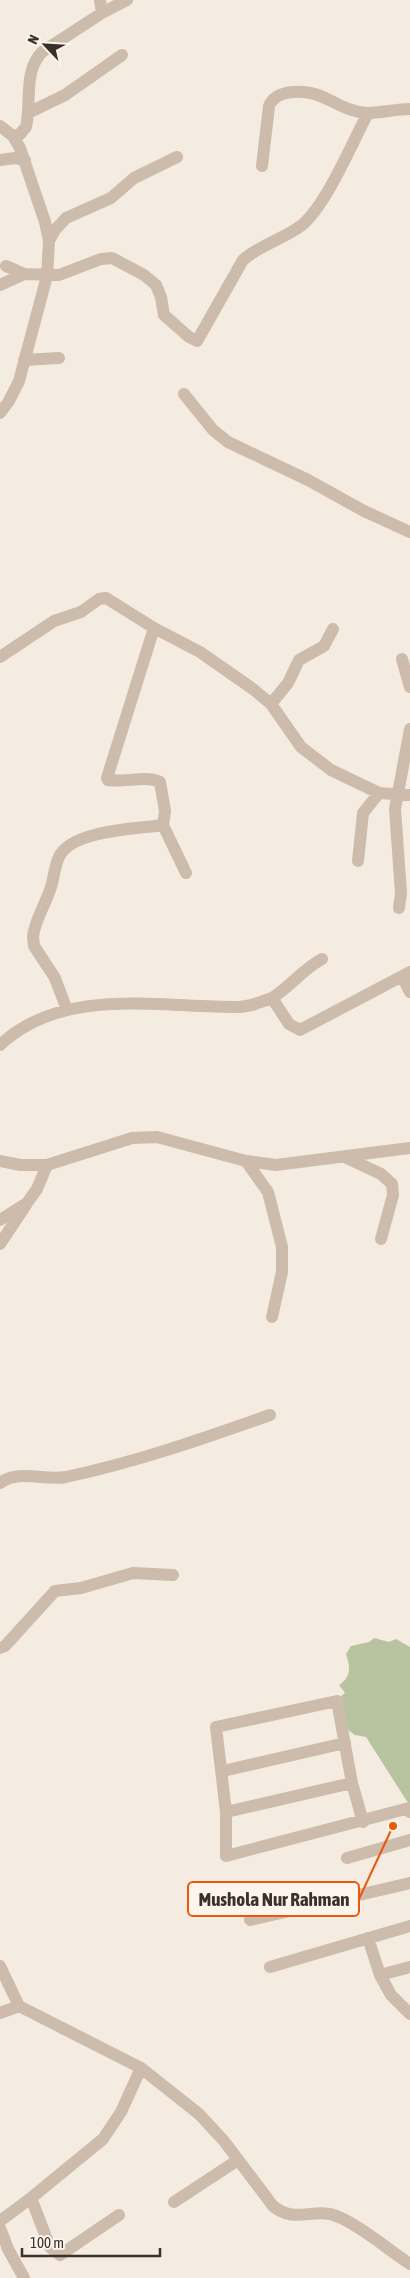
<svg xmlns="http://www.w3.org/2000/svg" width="410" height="2278" font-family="'Asap Condensed',sans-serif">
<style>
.green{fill:#b8c4a0}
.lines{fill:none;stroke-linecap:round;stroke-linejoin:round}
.minor{stroke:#cdbbac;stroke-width:12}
.leader{fill:none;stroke:#e8590c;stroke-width:2}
.callout-dot{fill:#e8590c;stroke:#fbf5ee;stroke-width:2}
.callout{fill:#fbf5ee;stroke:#e8590c;stroke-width:2}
.callout-label{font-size:19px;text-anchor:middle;font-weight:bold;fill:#3b302b}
</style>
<rect width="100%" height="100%" fill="#f4ebe1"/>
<path class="green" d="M374 1638 389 1642 396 1639 410 1647V1806L366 1737 355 1735 348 1730 341 1696 345 1693 339 1685C352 1677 350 1666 346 1654L351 1646 369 1642Z"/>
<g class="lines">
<path class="minor" d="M102 13 127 0
M28 113 65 95 122 55
M0 126 13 136 20 148 45 222 49 241 47 276 19 381 9 401 0 413
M13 136 20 134 26 127C32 101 23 72 42 52L102 13 100 0
M0 160 15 158 25 160
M262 166 269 106C272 98 278 95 286 93 324 86 335 111 367 113 381 113 396 109 410 109
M49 241 55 230 66 218 111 198 134 178 177 157
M6 266 24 274
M0 285 24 274 59 275 101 259 112 258 144 275 156 285 161 297 164 315 189 337 197 341 243 260C261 244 284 239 302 225 327 204 352 143 368 113
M24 360 59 358
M184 394 213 430 228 442 308 480 364 511 410 532
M154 628 107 778 108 780C125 783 145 775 160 782L165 811 163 825
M0 657 54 621 81 612 99 599 106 598 154 628 200 652 253 689 271 704 301 747 331 770 379 793 410 795
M402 659 410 687
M271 704 288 683 299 660 324 646 333 629
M358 861 363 813 379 793
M399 908 401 893 395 809 410 729
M403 978 410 992
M272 998C291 986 303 969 322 959
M67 1010 55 978 34 946 33 937C34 922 45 905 50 890 54 880 54 867 59 857 71 830 137 829 163 825L186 873
M0 1045C64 985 161 1008 240 1007L252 1005 272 998 289 1024 300 1030 410 972
M347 1158 381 1174 392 1184 393 1195 381 1239
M0 1161 20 1165H47L132 1138 157 1137 246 1161 276 1165 410 1148
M246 1161 268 1192 282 1247V1272L272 1317
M0 1220 27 1203 37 1189 47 1165
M0 1244 26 1205
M0 1483C18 1469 45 1481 66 1477 136 1462 203 1439 270 1415
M0 1648 5 1646 55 1591 81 1588 133 1573 173 1575
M223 1771 345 1743
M226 1812 352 1783
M363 1822 352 1783 337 1701 216 1727 226 1812V1856L409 1808 410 1812
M347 1858 410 1840
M250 1920 410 1883
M368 1938 380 1975 410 1967
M0 1966 19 2006 141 2068 199 2114 224 2141 273 2206C296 2225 314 2206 339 2217 364 2228 387 2249 410 2264
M270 1967 410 1926
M380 1975 391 1995 410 2014
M0 2013 19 2006
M31 2198 50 2247 60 2255 119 2215
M174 2202 238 2160
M0 2221 31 2198 103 2139 121 2112 141 2068
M0 2228 8 2249 24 2278"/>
</g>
<path class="leader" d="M393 1826L359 1899"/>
<circle class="callout-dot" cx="393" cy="1826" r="5"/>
<rect class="callout" x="188" y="1882" width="171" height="34" rx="5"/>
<g class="callout-label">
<text x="274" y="1906">Mushola Nur Rahman</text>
</g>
<g transform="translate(45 45) rotate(295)" stroke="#fbf5ee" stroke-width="4" paint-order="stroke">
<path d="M0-4L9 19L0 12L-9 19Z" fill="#3b302b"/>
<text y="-8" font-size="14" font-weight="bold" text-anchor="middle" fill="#3b302b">N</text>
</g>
<path d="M22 2248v8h138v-8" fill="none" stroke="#3b302b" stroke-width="2.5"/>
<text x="30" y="2248" font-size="15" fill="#3b302b" stroke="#fbf5ee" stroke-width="4" paint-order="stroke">100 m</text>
</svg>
